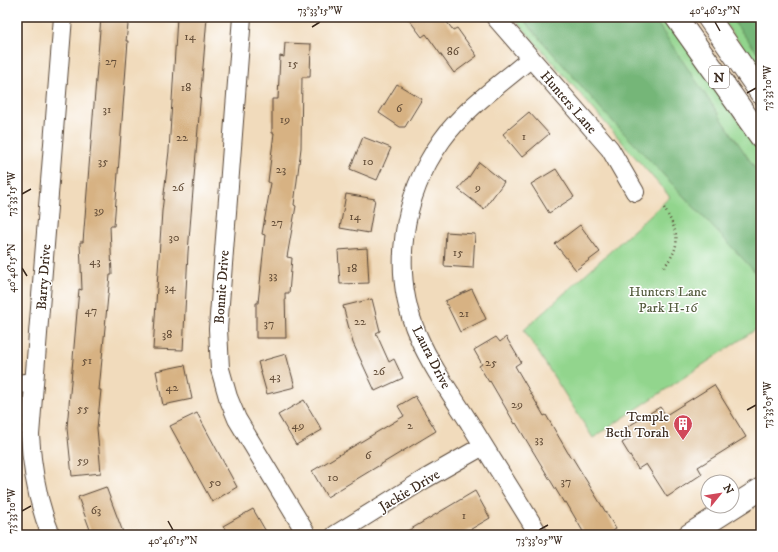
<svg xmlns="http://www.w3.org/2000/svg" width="778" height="552" font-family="'IM FELL DW Pica',serif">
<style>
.green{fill:#92d58d;stroke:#668056}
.forest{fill:#75b678;stroke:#58704b}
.building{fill:#d7b283}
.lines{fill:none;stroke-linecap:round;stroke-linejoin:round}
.street-casing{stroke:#564536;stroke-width:20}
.secondary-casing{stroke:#564536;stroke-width:24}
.highway-casing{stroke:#564536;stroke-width:24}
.path{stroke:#564536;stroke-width:2.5;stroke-dasharray:1 3;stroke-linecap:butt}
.street{stroke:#fff;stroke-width:18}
.secondary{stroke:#fff;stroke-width:22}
.highway{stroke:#fff;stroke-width:22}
.ticks{fill:none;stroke:#3b2a1e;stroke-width:1.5}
.labels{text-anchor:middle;stroke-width:3;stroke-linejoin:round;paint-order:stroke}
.number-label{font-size:12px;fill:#624c37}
.shield{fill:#fff;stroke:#766a62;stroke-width:1}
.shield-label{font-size:13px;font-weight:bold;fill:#3b2a1e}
.street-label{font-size:14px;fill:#3b2a1e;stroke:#fff}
.park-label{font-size:14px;fill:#555d3f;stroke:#fff}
.poi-label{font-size:14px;fill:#3b2a1e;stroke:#fff;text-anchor:end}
.neatline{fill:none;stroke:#3b2a1e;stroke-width:1.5}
.ticks-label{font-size:10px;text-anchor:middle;fill:#3b2a1e}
</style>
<rect width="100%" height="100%" fill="#fff"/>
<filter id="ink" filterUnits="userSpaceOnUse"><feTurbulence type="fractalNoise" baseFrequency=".025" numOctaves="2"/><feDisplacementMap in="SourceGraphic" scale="8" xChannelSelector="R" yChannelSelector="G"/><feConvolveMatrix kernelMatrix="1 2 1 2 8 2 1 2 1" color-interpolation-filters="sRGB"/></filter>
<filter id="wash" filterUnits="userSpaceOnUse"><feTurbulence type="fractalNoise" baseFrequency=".012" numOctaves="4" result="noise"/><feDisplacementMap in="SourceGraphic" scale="16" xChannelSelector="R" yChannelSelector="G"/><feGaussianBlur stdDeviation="0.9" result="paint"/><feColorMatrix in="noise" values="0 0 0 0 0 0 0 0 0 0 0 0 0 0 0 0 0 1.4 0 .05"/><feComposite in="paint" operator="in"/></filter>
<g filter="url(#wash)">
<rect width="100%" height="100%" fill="#f1dbbc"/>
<path class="green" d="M513 17H664L702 66 761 155V326L593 438 524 330 670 197Z
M720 17H761V71Z"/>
<path class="forest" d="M521 17H653L761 177V278L604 112Z
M730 17H761V57Z"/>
<g id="blocks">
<path class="building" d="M101 17H129L126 41H128L114 226H110L112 275H110L99 390H101L97 428 101 473 72 476 67 428 79 289 82 290 80 242H83Z
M177 17H207L188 252 183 350 153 349 162 211 169 151Z
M407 17H443L453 30 457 28 477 56 454 73 426 34 422 37Z
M285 43 311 44 310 77H302L301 148 294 205 296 206 287 257 292 258 289 293H285L286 338H256V303H258L265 235 262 234 271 183 268 182 274 133H272V99H278L280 56 284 57Z
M397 84 422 99 405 127H400L379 113Z
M529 112 549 134 522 157 503 134Z
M363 137 391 148 377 180 350 169Z
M479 162 504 182 484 209 458 189 466 180H467Z
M556 169 574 197 549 213 531 184Z
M346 194 375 199 369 233 340 228Z
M580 225 600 252 576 270 555 244Z
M446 232 475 234 473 268 444 266Z
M367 248 369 283 340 284 338 250Z
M472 289 486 319 460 332 445 301Z
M372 299 380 331 376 333 389 362 394 359 403 378 375 391 353 343 343 306Z
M496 337 500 342 506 337 521 362 515 366 544 416 546 415 571 458 572 457 616 529 606 535H585L566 502 564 503 516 423 515 424 490 381 489 382 479 366 482 364 474 350Z
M286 354 295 387 267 394 258 362Z
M185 365 192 399 163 405 156 371Z
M714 385 746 437 698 467 702 474 667 497 646 464 638 469 622 443 630 438 624 429 660 407 666 415Z
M415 396 436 431 327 497 312 471 404 416 398 406Z
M304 400 322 430 296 445 278 415Z
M197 413 237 487 212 502 170 426Z
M106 487 124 535H92L78 497Z
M475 491 490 518 461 535H401Z
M253 509 268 535H229L223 526Z"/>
</g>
</g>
<g filter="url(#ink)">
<use href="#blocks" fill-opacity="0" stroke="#564536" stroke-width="1"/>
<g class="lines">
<defs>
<path id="street" d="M242 17 218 329 220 369 228 397 237 419 307 535
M495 17 610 149 635 192
M531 58C501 84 465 108 442 140 402 196 390 272 418 336 431 366 451 394 469 422 492 460 516 497 539 535
M17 384 34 382
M51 535C37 502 32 470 30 435L63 17
M335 535 425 479 483 446"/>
<path id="secondary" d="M689 535 761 489"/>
<path id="highway" d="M676 17 761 137
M708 17 761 93"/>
</defs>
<use href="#street" class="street-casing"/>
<use href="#secondary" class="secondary-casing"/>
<use href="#highway" class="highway-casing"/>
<path class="path" d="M664 208C678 232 683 244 664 267"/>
<use href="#street" class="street"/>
<use href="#secondary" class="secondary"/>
<use href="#highway" class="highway"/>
</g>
</g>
<path class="ticks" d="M715 22 720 31M312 27 320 22M747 93 756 88M22 194 31 189M22 268 27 276M747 410 756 405M22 511 31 506M168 521 173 530M539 530 548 525"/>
<defs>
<symbol id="building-pin" viewBox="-11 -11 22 30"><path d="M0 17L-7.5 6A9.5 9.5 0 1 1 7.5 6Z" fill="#d1495b" stroke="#fff"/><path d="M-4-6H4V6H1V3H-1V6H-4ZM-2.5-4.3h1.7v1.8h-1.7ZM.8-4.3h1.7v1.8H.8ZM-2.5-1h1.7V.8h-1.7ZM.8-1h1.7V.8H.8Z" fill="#fff"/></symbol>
</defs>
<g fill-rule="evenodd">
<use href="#building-pin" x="672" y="413" width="22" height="30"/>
</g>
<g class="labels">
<g class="number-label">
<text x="190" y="40">14</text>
<text x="453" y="55">86</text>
<text x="111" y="65">27</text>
<text x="293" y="67">15</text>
<text x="186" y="91">18</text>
<text x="399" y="112">6</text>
<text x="107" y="113">31</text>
<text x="285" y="123">19</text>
<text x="524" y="140">1</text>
<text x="182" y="141">22</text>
<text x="103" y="165">35</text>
<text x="368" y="165">10</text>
<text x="281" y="173">23</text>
<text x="178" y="191">26</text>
<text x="478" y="191">9</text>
<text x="99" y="214">39</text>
<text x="355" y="220">14</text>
<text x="277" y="226">27</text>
<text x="174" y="241">30</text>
<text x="458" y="256">15</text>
<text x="95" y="265">43</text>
<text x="352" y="272">18</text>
<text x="273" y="279">33</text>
<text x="170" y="291">34</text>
<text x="91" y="314">47</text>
<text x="464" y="317">21</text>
<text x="360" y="325">22</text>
<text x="269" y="327">37</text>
<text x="167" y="338">38</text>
<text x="87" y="364">51</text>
<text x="491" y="366">25</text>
<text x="379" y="375">26</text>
<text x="275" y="380">43</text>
<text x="172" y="391">42</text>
<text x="517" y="408">29</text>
<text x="83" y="412">55</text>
<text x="298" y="429">49</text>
<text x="410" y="429">2</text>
<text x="539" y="443">33</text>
<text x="368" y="459">6</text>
<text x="83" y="464">59</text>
<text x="333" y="481">10</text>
<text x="566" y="485">37</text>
<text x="215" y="486">50</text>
<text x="96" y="514">63</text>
<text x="464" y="519">1</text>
</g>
<rect class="shield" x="709" y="66" width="20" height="22" rx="3"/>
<g class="shield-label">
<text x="719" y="82">N</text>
</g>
<g class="street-label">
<text transform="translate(569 102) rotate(49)" y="5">Hunters Lane</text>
<text transform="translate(43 277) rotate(-86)" y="5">Barry Drive</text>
<text transform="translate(221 287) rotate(-86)" y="5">Bonnie Drive</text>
<text transform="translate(432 357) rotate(63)" y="5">Laura Drive</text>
<text transform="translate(409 490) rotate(-31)" y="5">Jackie Drive</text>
</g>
<g class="park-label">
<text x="668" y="296">Hunters Lane<tspan x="668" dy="16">Park H-16</tspan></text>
</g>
<g class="poi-label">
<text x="669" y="421">Temple<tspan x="669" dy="16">Beth Torah</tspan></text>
</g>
</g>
<rect width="778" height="552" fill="none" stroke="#fff" stroke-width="44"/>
<g transform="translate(720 494) rotate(60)"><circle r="19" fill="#ffffff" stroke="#b1aaa5"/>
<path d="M0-3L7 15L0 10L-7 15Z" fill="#d1495b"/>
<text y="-6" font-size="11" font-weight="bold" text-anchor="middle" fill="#3b2a1e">N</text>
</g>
<rect x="22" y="22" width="734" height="508" class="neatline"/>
<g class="ticks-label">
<text x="320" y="14">73°33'15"W</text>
<text x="715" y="14">40°46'25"N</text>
<text transform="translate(767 88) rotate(-90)" y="4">73°33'10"W</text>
<text transform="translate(11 194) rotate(-90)" y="4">73°33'15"W</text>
<text transform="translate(11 268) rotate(-90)" y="4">40°46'15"N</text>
<text transform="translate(767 405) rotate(-90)" y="4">73°33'05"W</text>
<text transform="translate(11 511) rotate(-90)" y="4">73°33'10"W</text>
<text x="173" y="544">40°46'15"N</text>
<text x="539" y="544">73°33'05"W</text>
</g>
</svg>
